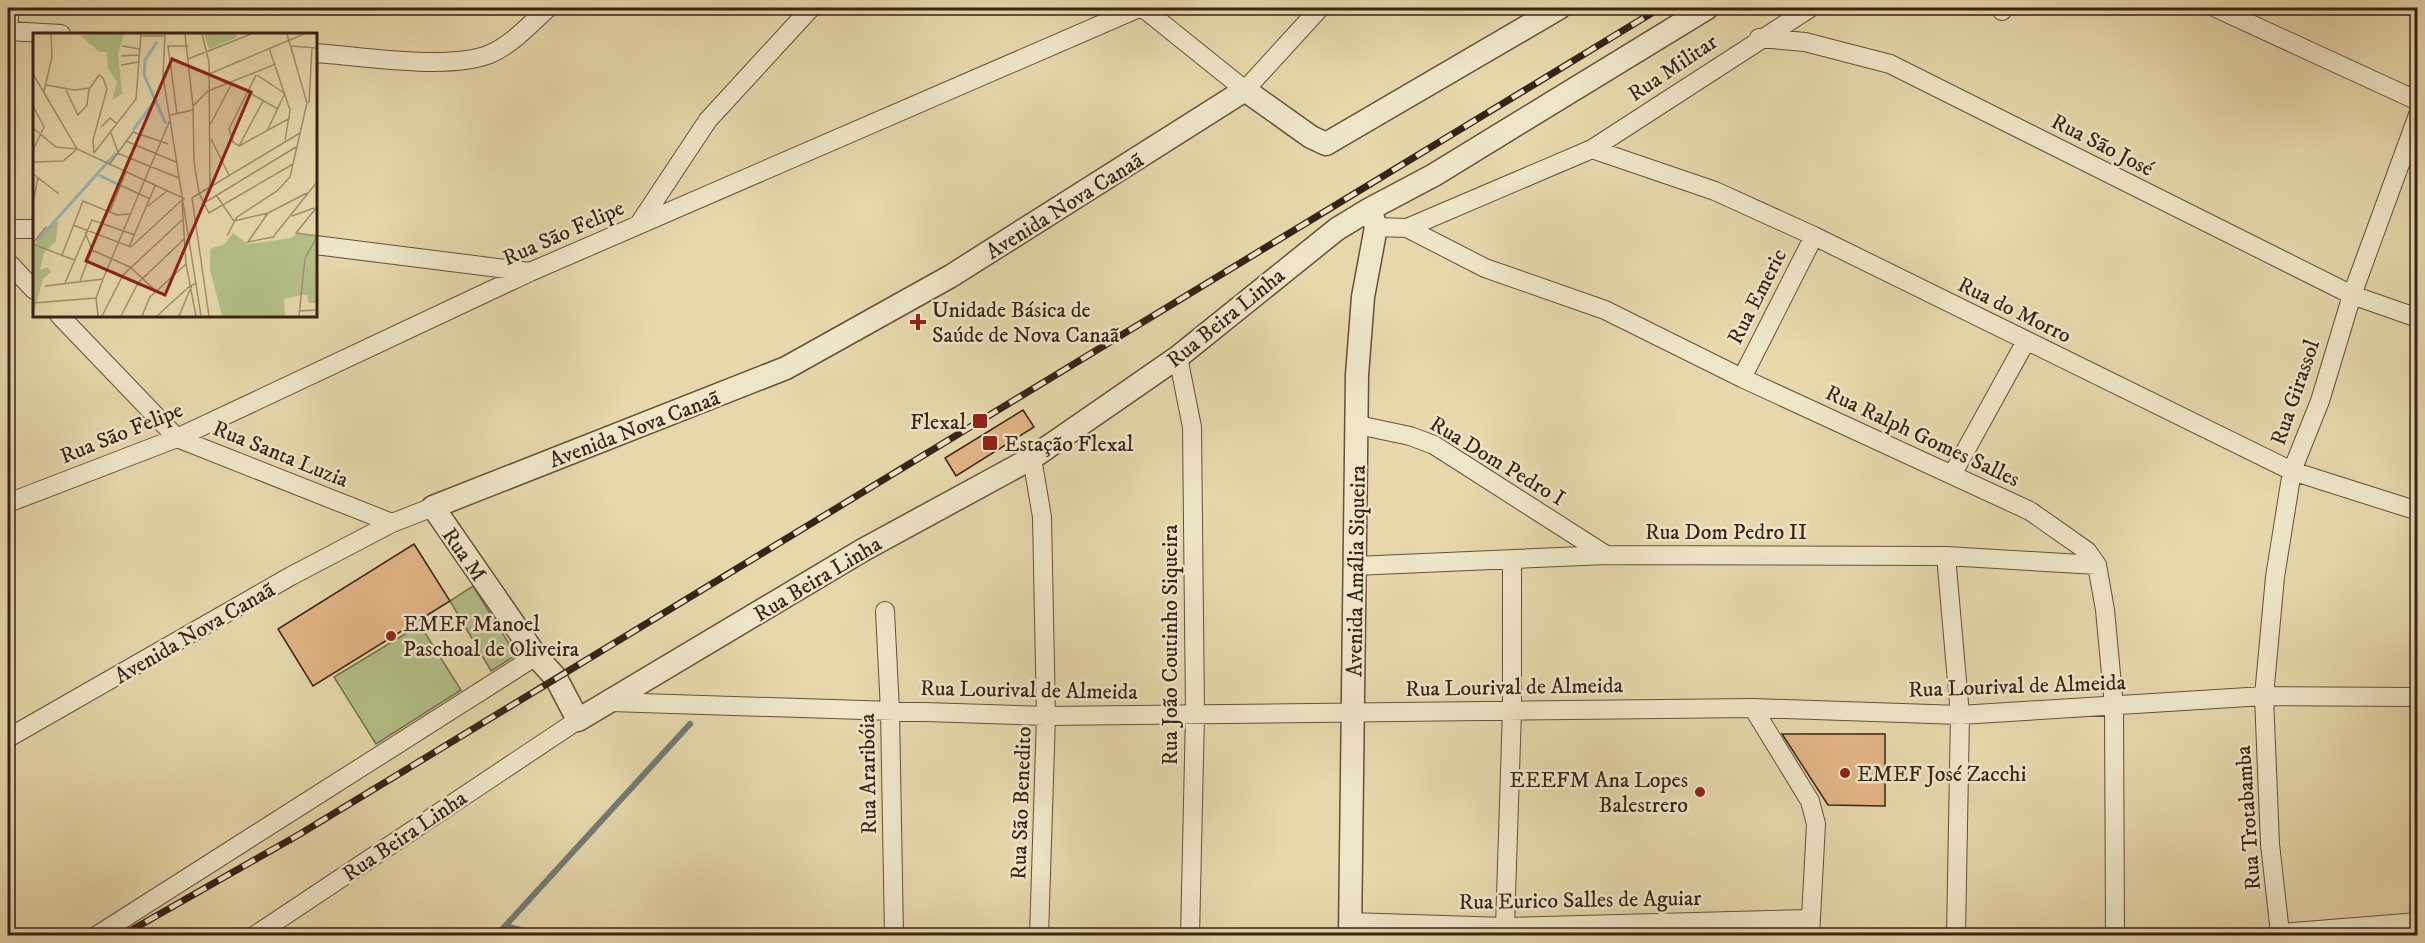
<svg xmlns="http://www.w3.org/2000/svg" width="2425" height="943" font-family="'IM FELL DW Pica',serif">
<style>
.green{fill:#b4bf89;stroke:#767050;stroke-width:1.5}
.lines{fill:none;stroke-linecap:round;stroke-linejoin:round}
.stream{stroke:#737b75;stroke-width:6}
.building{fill:#e2b486;stroke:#392216;stroke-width:1.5}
.minor-casing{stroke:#64503b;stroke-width:20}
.tertiary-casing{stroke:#64503b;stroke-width:25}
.minor{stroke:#efe6c8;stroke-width:18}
.tertiary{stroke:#efe6c8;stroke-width:22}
.rail-casing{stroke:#392216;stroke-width:7}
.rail{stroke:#efe6c8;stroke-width:4.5;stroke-dasharray:14;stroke-linecap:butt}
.poi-dot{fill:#8f2418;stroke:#efe6c8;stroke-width:2}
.labels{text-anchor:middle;stroke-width:5;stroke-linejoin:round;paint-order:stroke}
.street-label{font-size:22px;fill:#392216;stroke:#efe6c8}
.poi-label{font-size:22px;fill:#392216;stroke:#efe6c8;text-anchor:start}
.inset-river{fill:none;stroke:#9ab7b4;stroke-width:3}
.inset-road{fill:none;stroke:#a18f6f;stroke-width:1.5}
.view{fill:#8f2418;fill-opacity:0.15;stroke:#8f2418;stroke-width:3}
.inset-edge{fill:none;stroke:#392216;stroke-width:3}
</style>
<rect width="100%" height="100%" fill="#e6d8ab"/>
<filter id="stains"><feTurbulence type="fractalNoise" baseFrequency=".00333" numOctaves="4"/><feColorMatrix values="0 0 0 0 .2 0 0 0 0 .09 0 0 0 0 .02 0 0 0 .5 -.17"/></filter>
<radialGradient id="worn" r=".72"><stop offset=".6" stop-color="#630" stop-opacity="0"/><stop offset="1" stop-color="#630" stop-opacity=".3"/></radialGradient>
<path class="green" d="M473 586 516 655 491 671 450 601Z
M420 625 461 690 376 744 334 677Z"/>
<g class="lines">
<path class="stream" d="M505 926 547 936
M496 936 690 724"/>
</g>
<path class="building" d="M1023 410 1034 427 956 476 945 458Z
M414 544 450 601 313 686 278 629Z
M1782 734H1885V806L1828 805Z"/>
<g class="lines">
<defs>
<path id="minor" d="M1143 8 1245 90 1320 8
M2216 8 2418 101
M2002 11 2003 8
M8 27 10 8
M8 31 61 34
M1759 38 1805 42 1890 64 2352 295 2418 318
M315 53C362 56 448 71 490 54 513 44 530 24 548 8
M1592 149 1715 191 1814 236 2292 471 2418 511
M639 224 708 120 811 8
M1376 227 1407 228 1485 268 1605 310 1742 378 2030 511 2087 551 2097 565 2105 610 2114 706 2115 936
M1407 228 1592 149 1810 8
M8 229H34
M315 245 530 272
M8 262 34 290
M59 315 177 438 392 523
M1178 357 1192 427 1195 714 1190 936
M1742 378 1814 236
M1358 425 1410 436 1434 445 1606 555
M1032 458 1042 517 1046 716 1039 936
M1952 475 2026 341
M8 503 177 438 530 272 1139 8
M1946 556 1960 715 1956 936
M1355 566 1606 555 1946 556 2097 565
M885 611 890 711 894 936
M611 702 1046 716 1753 708 1960 715 2264 696 2418 697
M1753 708 1810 801 1816 824 1810 936
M8 738 291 576 392 523 433 507
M1350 922 1505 927 1810 919
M1505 927 1512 710V561
M2280 933 2270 844 2264 696 2275 577 2292 471 2320 401 2352 295 2418 115
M2280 933 2418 922
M96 936 536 656
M254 936 578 720"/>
<path id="tertiary" d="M1559 8 1326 144 1311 137 1245 90 951 276 786 368 433 507 536 656 556 678 578 720 863 550 1032 458 1178 357 1337 229 1370 209 1434 175 1707 8
M1350 936 1357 375 1363 297 1376 227 1370 209"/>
</defs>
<use href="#minor" class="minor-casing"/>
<use href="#tertiary" class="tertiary-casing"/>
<use href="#minor" class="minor"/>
<use href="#tertiary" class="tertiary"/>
<defs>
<path id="rail" d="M121 936 300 834 1660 8"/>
</defs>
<use href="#rail" class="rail-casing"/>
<use href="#rail" class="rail"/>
</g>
<g class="poi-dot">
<path d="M915 313h6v6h6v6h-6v6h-6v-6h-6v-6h6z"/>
<rect x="972" y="413" width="16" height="16" rx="3"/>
<rect x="982" y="435" width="16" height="16" rx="3"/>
<circle cx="391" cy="636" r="6"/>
<circle cx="1845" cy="773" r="6"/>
<circle cx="1700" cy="792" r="6"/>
</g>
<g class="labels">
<g class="street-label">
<text transform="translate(1672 67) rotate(-34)" y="8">Rua Militar</text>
<text transform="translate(2103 144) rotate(27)" y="8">Rua São José</text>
<text transform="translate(1064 205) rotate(-32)" y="8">Avenida Nova Canaã</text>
<text transform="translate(563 232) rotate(-24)" y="8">Rua São Felipe</text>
<text transform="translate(1756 296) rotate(-63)" y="8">Rua Emeric</text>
<text transform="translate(2015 309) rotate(26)" y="8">Rua do Morro</text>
<text transform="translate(1225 317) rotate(-39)" y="8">Rua Beira Linha</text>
<text transform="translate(2294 392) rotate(-71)" y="8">Rua Girassol</text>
<text transform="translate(634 428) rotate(-21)" y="8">Avenida Nova Canaã</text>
<text transform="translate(121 432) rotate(-22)" y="8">Rua São Felipe</text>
<text transform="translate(1923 435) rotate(25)" y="8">Rua Ralph Gomes Salles</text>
<text transform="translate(281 453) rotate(22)" y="8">Rua Santa Luzia</text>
<text transform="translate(1498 460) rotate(31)" y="8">Rua Dom Pedro I</text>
<text x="1726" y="539">Rua Dom Pedro II</text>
<text transform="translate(465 554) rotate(55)" y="8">Rua M</text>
<text transform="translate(1355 571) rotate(-89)" y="8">Avenida Amália Siqueira</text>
<text transform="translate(817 578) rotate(-31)" y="8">Rua Beira Linha</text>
<text transform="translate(194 632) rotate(-30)" y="8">Avenida Nova Canaã</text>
<text transform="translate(1169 645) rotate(-90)" y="8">Rua João Coutinho Siqueira</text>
<text transform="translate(2017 685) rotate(-2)" y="8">Rua Lourival de Almeida</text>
<text transform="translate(1514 686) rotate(-1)" y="8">Rua Lourival de Almeida</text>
<text transform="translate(1029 689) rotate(1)" y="8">Rua Lourival de Almeida</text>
<text transform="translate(867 774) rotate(-91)" y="8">Rua Araribóia</text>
<text transform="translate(1020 803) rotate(-88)" y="8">Rua São Benedito</text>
<text transform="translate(2247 818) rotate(-94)" y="8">Rua Trotabamba</text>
<text transform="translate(404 835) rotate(-34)" y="8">Rua Beira Linha</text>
<text transform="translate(1580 899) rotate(-1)" y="8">Rua Eurico Salles de Aguiar</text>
</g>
<g class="poi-label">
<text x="932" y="317">Unidade Básica de<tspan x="932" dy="25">Saúde de Nova Canaã</tspan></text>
<text x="966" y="429" text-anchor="end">Flexal</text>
<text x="1004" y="451">Estação Flexal</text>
<text x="403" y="631">EMEF Manoel<tspan x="403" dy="25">Paschoal de Oliveira</tspan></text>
<text x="1857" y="781">EMEF José Zacchi</text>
<text x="1688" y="787" text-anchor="end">EEEFM Ana Lopes<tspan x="1688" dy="25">Balestrero</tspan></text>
</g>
</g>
<g transform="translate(33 33)">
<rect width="284" height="284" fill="#e6d8ab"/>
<path d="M91 1 85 20 89 61 79 67 84 49 75 35 74 19H66L47 2ZM171 1H203L204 4 176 16ZM25 188 23 208 11 220 7 237 15 234 18 239 10 246 0 283V214L15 193ZM200 200 215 211 258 205 265 200 283 202V270H276L274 262H269L251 266 252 283H189L177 237V216L192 211Z" fill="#b4bf89"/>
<path class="inset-river" d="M124 9 112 27 111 42 133 91M100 97 122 68M66 142 84 151M4 208 83 120"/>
<path class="inset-road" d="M132 1 130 43 168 283M152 1 160 73 161 129 166 160 176 180 260 131M169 1 176 29 177 154M108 3H131M89 13 107 16M258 13 284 15M236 15 257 77 252 107M88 23 106 22M155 26 218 1M88 32 106 29M0 41 44 116 152 166M176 41 271 1M224 42 251 60M13 52 41 57 57 55 66 42 70 45 74 56 60 107 61 120M33 57 45 82 54 72 56 55M11 58 19 24 18 1M215 59 245 76M276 70 279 15M0 73 11 94 0 117M160 73 175 58 243 31M144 81 135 13H155M137 82 160 77M177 92 199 50M68 94 77 85 84 91M0 95 23 114 44 116M234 98 252 60M78 100 85 119M178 106 196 142M93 108 143 129M206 113 200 109 196 96 223 42M206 113 257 85M206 113 230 68M61 120 103 66 108 1M84 120 146 145M0 129 30 128 43 117M76 132 100 99 135 111M0 141 26 161M87 152 117 166M183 162 201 188M0 169 5 145M171 170 263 114M115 173 134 158M284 174 263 200 284 203M77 178 93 139M235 180 215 209 240 204 284 149M259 183 281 175M201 188 235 180 274 160M40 192 98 214 150 166M52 199 59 217M194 203 204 184 244 158 257 144 274 70 254 1M0 210 13 194M0 211 41 227M96 214 122 153M59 217 97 234 123 258M29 222 50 168 84 182 96 181M153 231 163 283M47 248 59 217M32 250 59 187 102 202M12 253 70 246M0 270 63 265M266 278 284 277M65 283 63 265 70 246 137 87M69 283 90 242 149 187M88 283 105 250 152 205M109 283 117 264 153 231 149 169M124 283 158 252M146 283 159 252 164 250M176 283 159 165 267 100M266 283 272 225 284 204"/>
<path class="view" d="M139 26 218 59 132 262 53 228Z"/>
<rect width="284" height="284" class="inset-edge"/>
</g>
<rect width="2425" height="943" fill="none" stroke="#e6d8ab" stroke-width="30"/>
<rect x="9" y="9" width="2407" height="925" fill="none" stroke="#392216" stroke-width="3"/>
<rect x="15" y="15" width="2395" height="913" fill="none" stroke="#392216" stroke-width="1.5"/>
<rect width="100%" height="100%" filter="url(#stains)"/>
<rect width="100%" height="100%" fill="url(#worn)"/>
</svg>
